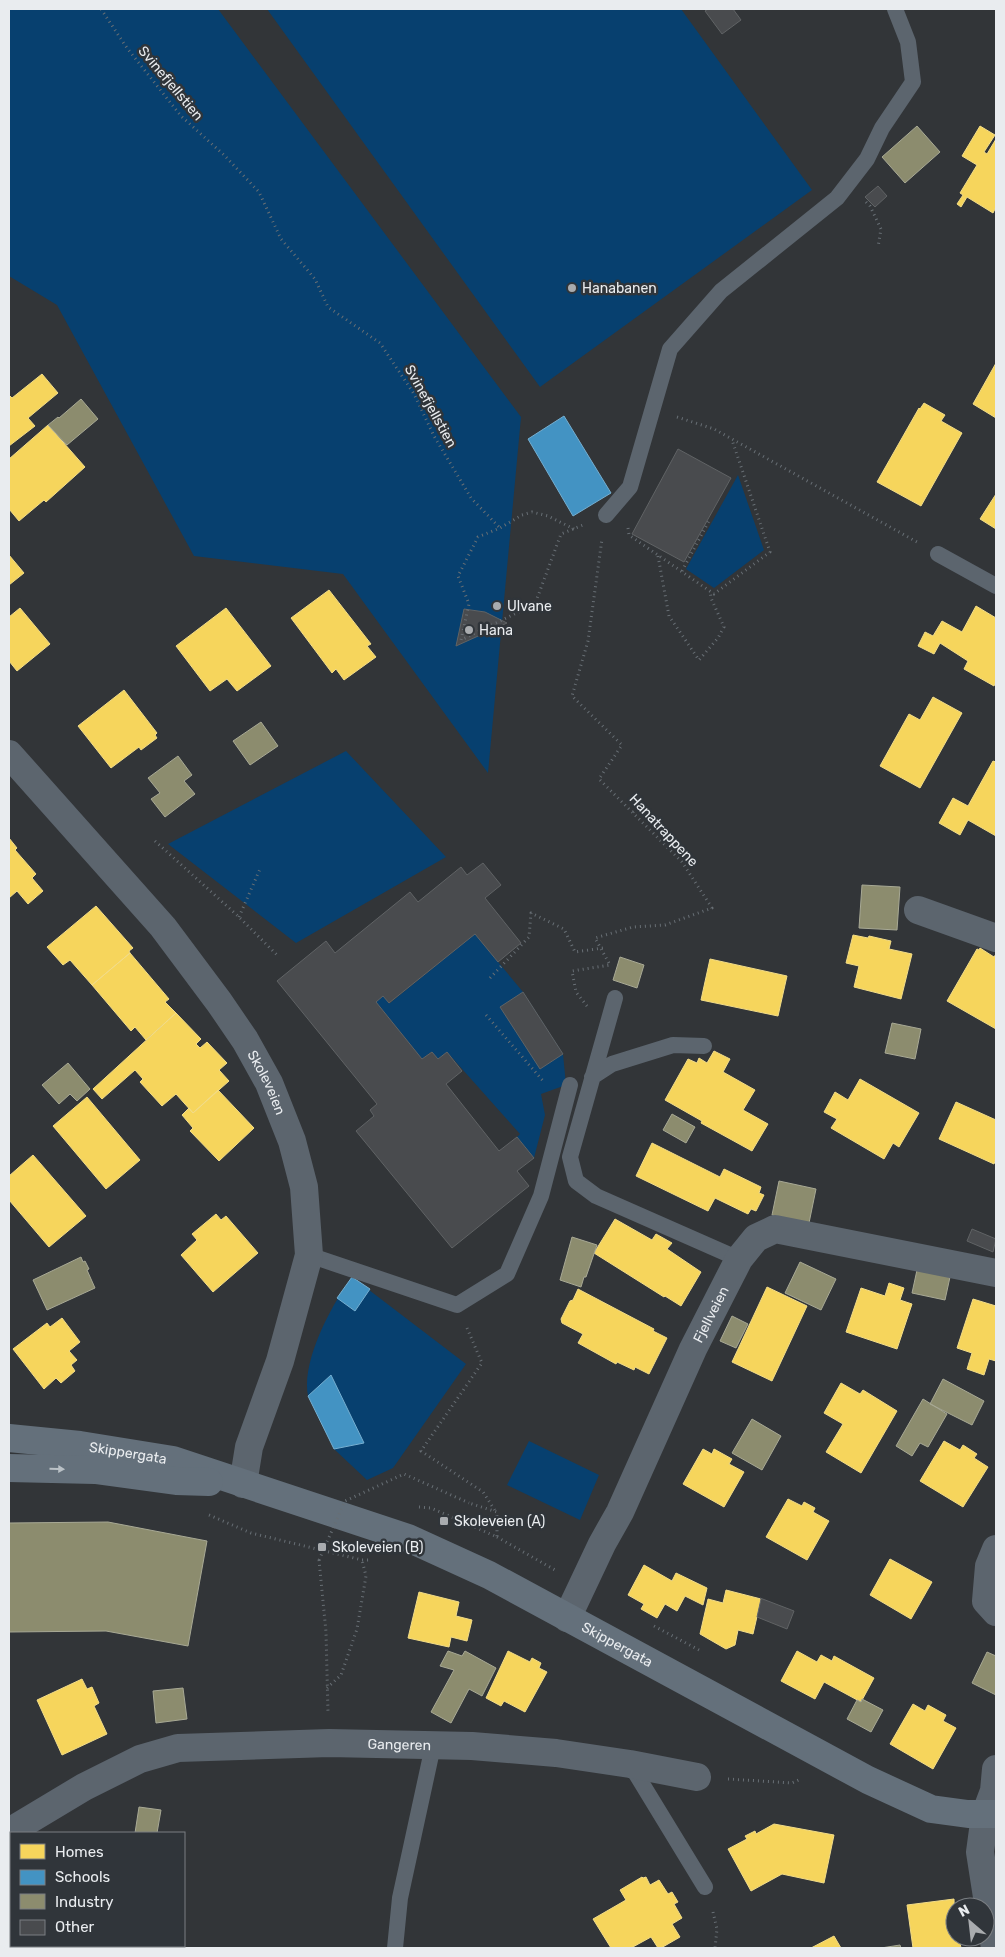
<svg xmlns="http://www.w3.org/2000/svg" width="1005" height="1957" font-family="Rubik,sans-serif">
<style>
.green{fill:#07406f}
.homes{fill:#f6d55c;stroke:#f2dc88}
.schools{fill:#4393c3;stroke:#75aed0}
.industry{fill:#8c8c6e;stroke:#a8a995}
.building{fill:#494b4e;stroke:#606365}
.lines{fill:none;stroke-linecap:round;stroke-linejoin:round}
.path{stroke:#686f75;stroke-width:3;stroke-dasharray:1 4;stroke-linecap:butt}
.service{stroke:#5c656e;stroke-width:16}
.minor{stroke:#5c656e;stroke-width:28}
.secondary{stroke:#64707b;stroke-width:28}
.path-bridge{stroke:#686f75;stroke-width:3;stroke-dasharray:1 4;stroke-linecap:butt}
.oneway{fill:#bac1c6}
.poi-dot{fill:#a9acaf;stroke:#30353a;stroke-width:2}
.labels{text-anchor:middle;stroke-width:5;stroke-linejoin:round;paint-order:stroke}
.street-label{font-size:14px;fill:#e9ecef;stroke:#30353a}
.poi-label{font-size:14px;fill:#e9ecef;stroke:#30353a;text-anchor:start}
</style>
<rect width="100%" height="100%" fill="#323538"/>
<path class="green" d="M9 9H218L521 417 488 773 343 574 194 556 57 305 9 276Z
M267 9H681L812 190 540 387Z
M738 475 764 550 714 588 686 569Z
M346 751 446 857 296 943 168 844Z
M475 934 523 992 563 1054 566 1085 541 1094 545 1115 534 1158 517 1137 520 1134 447 1052 438 1059 431 1052 422 1059 376 1002 383 996 390 1003Z
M352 1277 466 1364 393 1468 367 1480 334 1449 308 1396C301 1361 332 1304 352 1277Z
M529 1441 599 1475 580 1520 507 1485Z"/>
<path class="homes" d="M980 126 995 135 984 152 987 154 996 139V207L993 213 967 197 961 207 957 204 963 195 960 193 977 165 962 156Z
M996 363V418L973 404Z
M42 374 58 393 28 418 35 426 9 446V395L12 398Z
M924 403 945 415 941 421 962 433 921 506 877 482 919 408 920 409Z
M48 425 85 467 46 502 44 500 19 521 9 509V459Z
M996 494V529L980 519Z
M9 555 24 573 9 585Z
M329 590 371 644 367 646 376 657 344 680 336 669 332 673 291 618Z
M976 606 996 618V681L994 686 964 669 968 661 940 643 934 654 918 646 925 632 933 636 942 621 962 632Z
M20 608 50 644 17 671 9 661V617Z
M226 608 271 666 237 691 227 679 210 691 176 646Z
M124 690 157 733 155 735 157 738 141 750 139 747 111 768 78 726Z
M933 697 962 713 920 788 880 766 909 714 920 720Z
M993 761 996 762V836L968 820 960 835 939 823 953 798 968 806Z
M9 838 17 848 15 850 36 874 32 878 43 891 28 904 17 891 9 898Z
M96 906 133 948 129 951 130 953 92 985 70 960 63 965 47 947Z
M853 935 868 938 869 936 891 941 889 949 912 954 901 999 854 987 859 966 846 963Z
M980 948 994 957 996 954V1029L947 1001 977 949 979 950Z
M130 953 169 999 165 1002 176 1013 146 1040 135 1027 131 1031 92 985Z
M710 959 787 976 778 1016 701 1000Z
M176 1013 201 1039 196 1044 200 1048 207 1042 227 1063 219 1070 229 1081 193 1113 176 1094 162 1106 140 1082 143 1079 135 1070 102 1099 93 1089Z
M714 1051 730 1059 723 1072 755 1090 743 1110 768 1124 752 1151 701 1123 702 1121 665 1100 688 1059 697 1063 699 1058 707 1063Z
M860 1079 919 1113 899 1147 893 1143 884 1159 831 1128 837 1119 824 1112 835 1092 848 1100Z
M218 1090 254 1128 219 1161 190 1131 193 1128 182 1115 189 1108 193 1113Z
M87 1097 140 1160 106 1189 53 1126Z
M956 1102 996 1120V1158L994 1164 939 1139Z
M652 1143 720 1177 724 1169 761 1187 759 1193 764 1195 756 1211 751 1209 748 1214 715 1198 708 1211 636 1176Z
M33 1155 86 1216 49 1247 9 1200V1176Z
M216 1214 221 1220 226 1216 258 1253 213 1292 181 1255 197 1240 192 1234Z
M615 1219 652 1240 656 1234 672 1243 667 1249 701 1272 681 1306 665 1296 664 1297 594 1253Z
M889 1283 904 1288 900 1300 912 1304 897 1349 846 1332 861 1288 885 1296Z
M767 1287 807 1306 772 1381 732 1362Z
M578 1289 654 1329 653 1331 667 1338 649 1374 635 1367 634 1370 617 1362 616 1364 578 1343 583 1334 562 1323 561 1319 570 1301 573 1300Z
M973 1299 996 1306V1361L989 1359 984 1375 967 1369 972 1353 957 1348Z
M62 1318 80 1342 69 1351 77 1360 71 1365 75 1371 61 1383 56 1378 44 1389 13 1349 47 1323 50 1327Z
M841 1383 860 1394 863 1390 897 1411 861 1473 826 1452 843 1424 824 1413Z
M944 1441 960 1450 963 1445 977 1454 974 1458 988 1467 963 1507 920 1481Z
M703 1449 712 1454 714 1449 732 1459 729 1464 744 1472 724 1507 683 1484Z
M788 1499 802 1506 804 1502 815 1508 813 1512 829 1521 807 1560 766 1537Z
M890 1559 932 1582 911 1619 870 1595Z
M644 1565 672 1581 676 1573 707 1588 703 1605 685 1596 677 1611 665 1604 657 1618 641 1609 644 1604 628 1595Z
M726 1590 761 1599 753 1634 738 1630 735 1645 726 1649 700 1634 708 1599 723 1603Z
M419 1592 459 1602 456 1616 472 1620 467 1641 451 1637 449 1647 408 1638Z
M508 1651 530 1662 532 1658 541 1663 539 1668 547 1672 525 1712 504 1701 501 1706 486 1698Z
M797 1651 817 1662 821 1655 832 1661 834 1656 874 1678 861 1702 824 1682 815 1699 781 1681Z
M82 1679 87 1689 92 1687 99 1703 94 1706 107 1734 62 1755 37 1700Z
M913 1704 925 1711 928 1705 946 1715 943 1721 956 1728 933 1769 890 1744Z
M774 1824 834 1835 824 1883 782 1874 751 1891 728 1849 747 1839 745 1836 755 1831 756 1834Z
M642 1877 643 1878 646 1877 650 1885 659 1880 668 1894 672 1892 678 1902 674 1904 682 1918 672 1924 680 1937 661 1948H658L651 1937 631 1948H611L593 1919 626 1900 620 1890Z
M954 1899 955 1937H959L961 1948H913L907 1905Z
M834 1936 841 1948H811Z"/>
<path class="schools" d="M564 416 611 493 573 516 528 439Z
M352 1277 370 1289 355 1311 337 1298Z
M331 1375 364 1443 334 1449 308 1396Z"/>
<path class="industry" d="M917 126 940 152 905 183 882 157Z
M81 399 98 419 67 445 48 425 58 417 59 418Z
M261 722 278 746 250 765 233 741Z
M178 756 192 775 184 781 195 794 165 817 151 799 160 793 148 778Z
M862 885 900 887 897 930 859 928Z
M620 957 644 965 637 988 613 980Z
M892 1023 921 1029 915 1059 885 1053Z
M68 1063 90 1089 77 1101 70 1094 59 1104 42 1085Z
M672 1114 695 1127 686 1143 663 1130Z
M779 1181 816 1189 809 1223 772 1215Z
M572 1237 597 1245 586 1277H584L581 1287 560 1280Z
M81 1257 83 1262 85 1261 89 1269 87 1270 95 1288 47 1310 33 1280Z
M800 1262 836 1279 821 1310 785 1293Z
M917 1270 950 1277 945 1300 912 1293Z
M732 1316 748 1324 736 1348 720 1341Z
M943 1379 984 1401 972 1425 930 1404Z
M923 1399 947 1414 928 1447 920 1443 912 1456 896 1446Z
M752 1419 781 1436 762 1470 732 1453Z
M108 1522 207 1541 188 1646 106 1631 9 1632V1523Z
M448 1651 462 1656 465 1651 496 1668 482 1696 469 1689 451 1723 431 1712 454 1670 440 1666Z
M987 1652 996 1656V1695L972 1683Z
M183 1688 187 1719 156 1723 153 1691Z
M862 1699 883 1710 871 1732 847 1719 857 1700 861 1702Z
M139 1807 161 1810 157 1833H135Z
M11 1931V1946H22V1948H9V1932Z
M900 1945 901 1948H881Z"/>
<path class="building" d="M708 9H733L741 20 722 34 705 11Z
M878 186 887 196 875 207 865 197Z
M678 449 731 478 684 562 632 534Z
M464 609 485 612 507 623 456 646Z
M483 863 501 885 485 898 521 943 498 962 475 934 389 1003 383 996 376 1002 422 1059 432 1052 438 1059 447 1052 462 1071 446 1084 499 1151 517 1137 534 1158 517 1171 529 1186 452 1248 356 1131 374 1116 370 1110 377 1104 277 981 326 941 335 953 410 892 418 902 461 867 467 875Z
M523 992 563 1054 540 1069 500 1007Z
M972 1229 996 1239 993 1252 967 1241Z
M760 1598 794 1611 787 1629 757 1617 761 1599Z"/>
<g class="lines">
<path class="path" d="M101 9 127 48 181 116 224 155 259 192 281 239 315 279 328 307 380 343 414 394 434 436 471 498 500 528
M866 202 870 206 881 229 878 247
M677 417 714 429 917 542
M628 528 629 535 714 594 770 552 732 440
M574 529 548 516 532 512 522 515 500 528 478 537 458 576 469 604 461 640 535 604 561 534 583 525
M658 556 669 616 699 660 718 638 724 627 711 598 710 591
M682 571 710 519
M633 812 643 805
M155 841 239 917 279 957
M239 917 260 869
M490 978 529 937 531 913 564 929 575 952 603 948
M587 1006 576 992 572 971 610 965 595 938 633 927 665 925 712 908 682 862 599 779 622 745 572 696 588 641 602 539
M486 1015 544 1082
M467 1328 482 1363 421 1451 483 1492 496 1512
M419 1507 431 1508 497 1537V1512L469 1503
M209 1515 251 1533 362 1560H371
M497 1537 555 1570
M319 1560 326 1632 328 1712
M654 1626 699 1650
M327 1688 341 1675 357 1629 366 1576 362 1560
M728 1779 792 1783 801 1779
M713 1912 717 1929 715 1948"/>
<path class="service" d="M606 515 630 487 670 349 721 291 837 198 867 159 882 128 913 82 908 42 895 9
M938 554 996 586
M615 998 570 1157 576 1181 596 1196 739 1259
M592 1077 612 1064 673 1045 704 1046
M309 1255 457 1305 507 1274 541 1196 570 1085
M630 1764 705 1887
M395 1948 400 1898 433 1746"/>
<g class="minor">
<path id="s1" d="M9 754 163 927 219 1002 245 1040 269 1083 292 1141 304 1187 309 1255 280 1361 249 1447 243 1484"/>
<path d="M918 910 996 938"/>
<path d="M996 1549 989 1566 986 1601 996 1612"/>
<path id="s2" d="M567 1618 602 1544 620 1512 693 1349 739 1259 756 1238 775 1229 996 1273"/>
<path id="s3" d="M9 1832 84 1787 140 1759 178 1748 329 1743 472 1746 556 1753 630 1764 697 1777"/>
<path d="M995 1948 980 1852 985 1815 994 1791 996 1769"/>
</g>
<g class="secondary">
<path id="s4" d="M9 1438 80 1445 173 1460 408 1538 489 1575 868 1780 931 1809 968 1814H996"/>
<path d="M9 1468 95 1470 176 1481 209 1482"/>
</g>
<path class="path-bridge" d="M319 1560 345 1501 404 1474 469 1503"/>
</g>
<defs><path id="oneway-solid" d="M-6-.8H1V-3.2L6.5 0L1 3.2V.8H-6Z" transform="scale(1.25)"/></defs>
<use class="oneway" href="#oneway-solid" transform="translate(57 1469) rotate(1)"/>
<g class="poi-dot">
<circle cx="572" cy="288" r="5"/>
<circle cx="497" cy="606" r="5"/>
<circle cx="469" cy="630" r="5"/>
<rect x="439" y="1516" width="10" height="10" rx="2.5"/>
<rect x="317" y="1542" width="10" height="10" rx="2.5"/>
</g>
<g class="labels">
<g class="street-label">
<text transform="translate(171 83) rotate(50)" y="5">Svinefjellstien</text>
<text transform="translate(431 406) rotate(61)" y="5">Svinefjellstien</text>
<text transform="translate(664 830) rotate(47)" y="5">Hanatrappene</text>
<text dy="5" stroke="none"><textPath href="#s1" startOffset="419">Skoleveien</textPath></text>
<text dy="5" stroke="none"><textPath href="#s2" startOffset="336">Fjellveien</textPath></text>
<text dy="5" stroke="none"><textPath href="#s4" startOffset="120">Skippergata</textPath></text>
<text dy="5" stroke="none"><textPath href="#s4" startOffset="648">Skippergata</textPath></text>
<text dy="5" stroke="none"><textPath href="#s3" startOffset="411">Gangeren</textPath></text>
</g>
<g class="poi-label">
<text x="582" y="293">Hanabanen</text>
<text x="507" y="611">Ulvane</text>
<text x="479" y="635">Hana</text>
<text x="454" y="1526">Skoleveien (A)</text>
<text x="332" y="1552">Skoleveien (B)</text>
</g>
</g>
<rect width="1005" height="1957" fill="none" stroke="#e9ecef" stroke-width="20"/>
<rect x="10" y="1832" width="175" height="115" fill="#30353a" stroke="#7a7e82"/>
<rect x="20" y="1844" width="25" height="15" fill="#f6d55c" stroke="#7a7e82"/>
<text x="55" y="1857" font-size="15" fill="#e9ecef">Homes</text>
<rect x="20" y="1870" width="25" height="15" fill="#4393c3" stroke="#7a7e82"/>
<text x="55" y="1882" font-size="15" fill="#e9ecef">Schools</text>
<rect x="20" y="1894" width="25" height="15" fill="#8c8c6e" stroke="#7a7e82"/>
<text x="55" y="1907" font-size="15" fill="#e9ecef">Industry</text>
<rect x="20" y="1920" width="25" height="15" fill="#494b4e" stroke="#7a7e82"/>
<text x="55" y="1932" font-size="15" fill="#e9ecef">Other</text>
<g transform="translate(970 1922) rotate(332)"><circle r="24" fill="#30353a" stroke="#7a7e82"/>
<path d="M0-4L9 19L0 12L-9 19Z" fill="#a9acaf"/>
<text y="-8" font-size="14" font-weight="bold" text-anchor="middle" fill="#e9ecef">N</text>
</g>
</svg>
